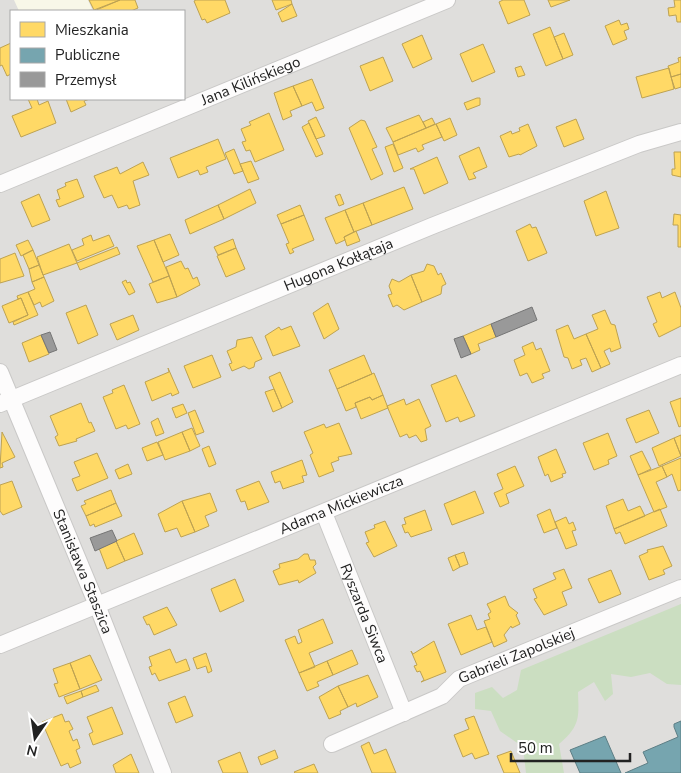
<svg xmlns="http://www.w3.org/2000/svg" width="681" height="773" font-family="'Nunito Sans',sans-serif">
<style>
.residential{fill:#dfdedc;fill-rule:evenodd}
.education{fill:#f8f7e8}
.forest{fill:#cbdec1}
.homes{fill:#ffd966;stroke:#bda252}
.public{fill:#76a5af;stroke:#5d7e85}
.industry{fill:#999;stroke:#757575}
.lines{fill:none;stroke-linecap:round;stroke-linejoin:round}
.street-casing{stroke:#c9c8c7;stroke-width:18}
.street{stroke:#fdfcfc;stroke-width:16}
.labels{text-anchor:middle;stroke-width:5;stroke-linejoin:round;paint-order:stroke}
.street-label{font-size:15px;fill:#222;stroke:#fff}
</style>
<rect width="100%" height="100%" fill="#f0eeeb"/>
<path class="residential" d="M0 0H681V773H0ZM11 11H184V99H11Z"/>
<path class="education" d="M14 0H88L92 9 85 11H19Z"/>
<path class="forest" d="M681 604V685L667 684 650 673 631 677 611 674 613 694 605 701 594 682 578 692C579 718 580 726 559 744L564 773H526L523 747 500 731 491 711 475 709V693L492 687 503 698 517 690 521 670Z"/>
<path class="homes" d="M89 0H120L94 10Z
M120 0H135L138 8 131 11H94Z
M196 0H225L230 13 207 23 205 19 202 20 194 1Z
M272 0H291L292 4 276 10Z
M503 0H524L530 15 508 24 499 2Z
M548 0H570L551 7Z
M674 0H681V22H677L676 15 669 16 668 8 675 7Z
M292 4 297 16 282 22 278 13Z
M619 20 621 25 627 23 629 29 624 31 627 39 613 45 605 26Z
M550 27 563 59 546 66 533 34Z
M564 33 573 55 563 59 554 37Z
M422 35 432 59 413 68 402 44Z
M11 43V74L7 76 2 65 0 66V48Z
M483 44 495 72 472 82 460 54Z
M383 57 393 81 370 91 360 66Z
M681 57V74L671 77 668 66 679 62 678 58Z
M521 66 525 75 518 77 515 68Z
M669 68 674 89 642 98 636 77Z
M681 74V87L675 89 671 77Z
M312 79 324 108 316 111 312 102 302 106 293 86Z
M293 86 302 106 290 111 292 116 283 120 274 93Z
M477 98H480V105L467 110 464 103Z
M28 99H37L39 105 48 101 56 123 21 137 12 116 32 108Z
M66 99H90L84 101 86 105 71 112Z
M269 113 284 150 255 162 250 150 246 151 242 142 246 141 241 129 251 125 249 122Z
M419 115 426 128 393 142 386 128Z
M316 117 325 136 316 139 308 121Z
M432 118 435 124 426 128 423 122Z
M450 118 457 135 444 141 436 124Z
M576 119 584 139 564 147 556 127Z
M361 120 365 121 377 147 372 149 383 174 371 180 349 128Z
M309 123 323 154 316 157 302 127Z
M436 124 442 137 422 145 424 149 418 152 416 148 398 155 393 142Z
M528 124 537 146 520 155 519 154 509 157 500 136 511 131 512 134 520 131 519 128Z
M218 139 226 159 206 167 208 172 200 175 198 170 178 178 170 158Z
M393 144 403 168 394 172 385 147Z
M479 147 487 167 473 173 476 178 469 180 459 156Z
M234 149 243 171 234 174 225 153Z
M674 152H681V177L672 175V169H675Z
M437 157 448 183 424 194 414 169H410Z
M251 161 259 179 248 183 240 164Z
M143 162 149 175 133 181 140 205 129 209 127 205 118 208 112 195 104 198 94 176 117 167 120 174Z
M77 179 84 197 59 207 56 200 60 199 57 190 66 186 65 183Z
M404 187 413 209 372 225 363 203Z
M250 189 256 203 224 219 218 205Z
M606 191 619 228 596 236 584 201Z
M39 194 50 220 32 227 21 202Z
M340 194 344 204 339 206 335 196Z
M363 203 372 225 354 232 345 210Z
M218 205 224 219 190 234 185 220Z
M300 205 304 215 281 224 277 215Z
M345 210 354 232 344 237 345 240 336 244 325 218Z
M674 214 681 215V247H678V225H673Z
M304 215 314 240 292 249 294 252 290 254 286 244 289 243 281 224Z
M530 224 532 228 536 227 547 253 528 261 516 231Z
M356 231 360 241 347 246 344 237Z
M170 234 179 255 163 262 154 240Z
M91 235 93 241 109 235 114 246 77 261 72 250 84 245 82 239Z
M233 239 236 248 218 255 214 247Z
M28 240 33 250 21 256 16 245Z
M154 240 169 276 153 282 137 246Z
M69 244 77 263 43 275 37 257Z
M117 247 120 254 80 270 77 263Z
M236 248 245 269 226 277 217 256Z
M33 250 39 265 29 269 23 255Z
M15 253 24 276 0 283V259Z
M181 261 185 269 188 268 193 279 197 277 200 285 177 297 166 267Z
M427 264 434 266 438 275 441 273 446 284 442 286 441 294 422 302 411 275 424 271Z
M39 265 44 277 32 282 29 269Z
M411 275 422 302 404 310 397 305 393 307 388 295 392 294 389 286 392 279 399 282Z
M169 276 177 297 157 303 149 284Z
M44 277 54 301 42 307 40 302 34 305 28 292 35 289 32 282Z
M126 280 127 283 130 282 135 292 129 295 122 282Z
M28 292 38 315 14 325 13 322 28 315 21 298 18 299 17 296Z
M660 292 662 298 675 292 681 308V326L659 337 653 324 657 322 647 297Z
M21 298 28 315 9 323 2 306Z
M328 303 339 329 324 339 313 313Z
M86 305 98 335 78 344 66 313Z
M605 310 611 324 615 325 621 348 611 352 610 348 604 351 610 364 601 368 586 334 598 329 592 315Z
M133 315 139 330 117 340 110 324Z
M491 324 496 337 478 344 480 350 471 354 463 336Z
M568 325 574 339 586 334 601 368 592 372 586 358 580 360 582 365 572 369 568 358 564 357 556 330Z
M291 326 300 346 273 356 265 336 279 327 281 330Z
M41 335 49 354 29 362 22 343Z
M252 337 262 359 255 362 254 367 249 369 244 366 232 371 229 364 232 363 227 351 236 347 237 340Z
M533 342 536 350 541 348 550 371 542 374 544 378 532 383 527 373 520 376 514 360 525 355 522 347Z
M212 355 221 377 193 388 184 366Z
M364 355 372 374 337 389 329 370Z
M168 368 179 393 172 396 171 393 152 401 145 382 169 372Z
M280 372 293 402 282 408 269 377Z
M374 373 383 395 372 400 370 397 355 403 356 407 346 411 337 389Z
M456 375 475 416 460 422 458 417 446 422 431 385Z
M124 385 140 424 128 429 126 425 116 429 103 397 113 393 112 390Z
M274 389 282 408 273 412 265 392Z
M383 395 388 408 361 419 355 403 370 397 372 400Z
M681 398V426L679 427 670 402Z
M404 399 406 405 419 399 431 426 425 429 427 440 421 442 416 435 409 438 407 434 400 437 387 406Z
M81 403 89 423 91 422 95 431 76 439 77 441 59 446 55 437 58 435 50 416Z
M183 404 187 413 176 418 172 408Z
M195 410 204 432 196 435 188 413Z
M649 410 659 433 636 443 626 419Z
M158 418 164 433 156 436 151 422Z
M339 423 352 454 338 457 339 460 331 463 334 471 319 477 310 455 313 453 304 432 324 424 326 428Z
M192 428 200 446 190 451 182 432Z
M2 432 15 457 2 463 3 467 0 468Z
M182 432 190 451 165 460 158 442Z
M608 433 617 456 608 460 609 464 594 470 583 443Z
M681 435V456L674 438Z
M674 438 681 456 659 466 652 448Z
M157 442 163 455 147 461 142 448Z
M209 446 216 464 209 467 202 449Z
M556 449 566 473 562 474 563 477 551 482 548 474 545 476 538 457Z
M642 451 651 469 638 475 630 456Z
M97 453 108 478 77 491 72 479 80 476 74 462Z
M681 458V490L678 491 672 474 667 477 662 466Z
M302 460 307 475 302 476 304 482 283 489 280 481 275 483 271 472Z
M128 464 132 474 119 479 115 470Z
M515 466 524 486 506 494 509 503 500 507 494 493 503 489 497 474Z
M662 466 667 477 656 482 667 507 654 512 638 475Z
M12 481 22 507 3 515 0 511V485Z
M259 481 269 502 248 510 245 501 241 502 236 490Z
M111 490 116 503 86 516 81 506 86 504 84 501Z
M475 491 484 513 452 525 444 504Z
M210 493 217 511 205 516 209 526 195 532 182 501Z
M623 499 628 511 640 506 645 516 614 529 606 506Z
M182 501 195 532 181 537 177 528 165 532 158 514Z
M116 503 122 516 95 527 94 524 90 526 86 516Z
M550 509 557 528 544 533 537 515Z
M660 509 667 526 625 544 620 532 616 534 614 529Z
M425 510 432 530 411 537 408 532 405 533 402 525 406 524 404 518Z
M566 517 569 524 573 522 576 530 572 531 577 545 566 549 555 522Z
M385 521 397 546 374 557 366 543 369 542 365 532 375 528 374 525Z
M134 533 143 554 125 561 116 541Z
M116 541 125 561 107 569 99 548Z
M663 546 672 566 663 570 665 574 649 580 639 556 648 552 647 550Z
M464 552 468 564 460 567 455 555Z
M304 554H308L310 560H315L316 564 313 567 316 573 299 583 298 580 279 585 273 571 280 568 279 564 298 559Z
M455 555 460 567 453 571 448 558Z
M564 569 572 588 562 592 567 605 544 615 534 599 537 598 533 589 556 579 553 573Z
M611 570 621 594 599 603 588 579Z
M235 579 244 601 220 612 211 589Z
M505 596 509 606 518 613 516 615 520 624 512 628 511 626 504 635 507 641 494 647 484 621 490 619 488 614 491 612 487 604Z
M167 607 177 625 154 635 149 624 147 625 143 617Z
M471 615 477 630 486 627 492 642 461 655 448 624Z
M323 619 333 643 309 653 315 667 299 673 285 640 295 636 298 644 302 642 298 630Z
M434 641 446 672 421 682 424 680 420 671 417 672 414 666 417 665 411 651 413 654Z
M170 649 176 663 186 659 190 670 159 681 155 673 152 675 149 667 152 666 149 657Z
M352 650 358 664 333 675 327 661Z
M206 653 212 671 208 673 206 666 197 669 193 658Z
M90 655 102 680 80 689 70 663Z
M327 661 333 675 317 682 319 686 307 691 299 673Z
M70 663 80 689 59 697 54 684 58 683 53 669Z
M368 675 378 697 357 707 356 703 348 707 338 686Z
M96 685 99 691 83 697 81 691Z
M338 686 348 707 340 711 341 714 329 719 319 697Z
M81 691 83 697 67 704 64 697Z
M185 696 193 716 176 723 168 703Z
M112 707 123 734 93 745 89 734 93 732 87 717Z
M62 714 65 722 69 721 73 729 69 731 73 741 77 739 80 748 76 750 81 763 70 768 68 763 61 766 42 722Z
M474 716 489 754 475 759 472 753 463 757 454 735 469 729 465 719Z
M369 742 374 754 386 749 396 773H372L361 746Z
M275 750 278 758 261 765 258 757Z
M511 751 520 773H504L497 756Z
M240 752 248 773H223L218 761Z
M131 754 139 773H116L113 765Z
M314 764 318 773H295L294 772Z"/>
<path class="public" d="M681 721V773H625L648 763 643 752 678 737 674 727V724Z
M605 736 621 773H580L570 750Z"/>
<path class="industry" d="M532 307 537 320 496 337 491 324Z
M50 332 57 350 49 353 41 335Z
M463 336 471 354 461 358 454 339Z
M112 530 117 541 95 551 90 538Z"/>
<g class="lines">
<defs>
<g id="street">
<path id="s1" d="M0 184 447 0"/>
<path id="s2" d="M0 372 97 605 163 773"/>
<path id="s3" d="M0 404 432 226 639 144 681 132"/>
<path id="s4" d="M324 513 404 713"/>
<path id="s5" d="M0 645 681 365"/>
<path id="s6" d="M332 744 442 696 459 679 681 588"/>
</g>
</defs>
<use href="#street" class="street-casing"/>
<use href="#street" class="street"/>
</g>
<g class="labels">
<g class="street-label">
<text dy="5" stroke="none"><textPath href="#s1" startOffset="271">Jana Kilińskiego</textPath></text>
<text dy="5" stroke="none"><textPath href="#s3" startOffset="366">Hugona Kołłątaja</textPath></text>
<text dy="5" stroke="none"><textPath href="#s5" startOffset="369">Adama Mickiewicza</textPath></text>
<text dy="5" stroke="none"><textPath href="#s2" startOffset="216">Stanisława Staszica</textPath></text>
<text dy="5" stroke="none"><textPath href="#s4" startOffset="108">Ryszarda Siwca</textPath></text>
<text dy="5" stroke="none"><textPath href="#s6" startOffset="206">Gabrieli Zapolskiej</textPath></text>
</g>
</g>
<rect x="10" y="10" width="175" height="90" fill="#ffffff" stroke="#a7a7a7"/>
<rect x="20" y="22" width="25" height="15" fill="#ffd966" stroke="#a7a7a7"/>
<text x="55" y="35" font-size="15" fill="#222222">Mieszkania</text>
<rect x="20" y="48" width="25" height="15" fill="#76a5af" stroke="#a7a7a7"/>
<text x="55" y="60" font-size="15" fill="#222222">Publiczne</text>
<rect x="20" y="72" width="25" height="15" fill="#999999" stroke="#a7a7a7"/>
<text x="55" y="85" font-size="15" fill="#222222">Przemysł</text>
<g transform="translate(35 738) rotate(193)" stroke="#ffffff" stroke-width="4" paint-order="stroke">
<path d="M0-4L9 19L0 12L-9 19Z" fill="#222222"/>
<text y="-8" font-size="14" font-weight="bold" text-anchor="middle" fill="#222222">N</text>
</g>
<path d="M511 753v8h119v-8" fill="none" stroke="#222222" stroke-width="2.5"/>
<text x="518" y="753" font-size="15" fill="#222222" stroke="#ffffff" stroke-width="4" paint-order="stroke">50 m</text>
</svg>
